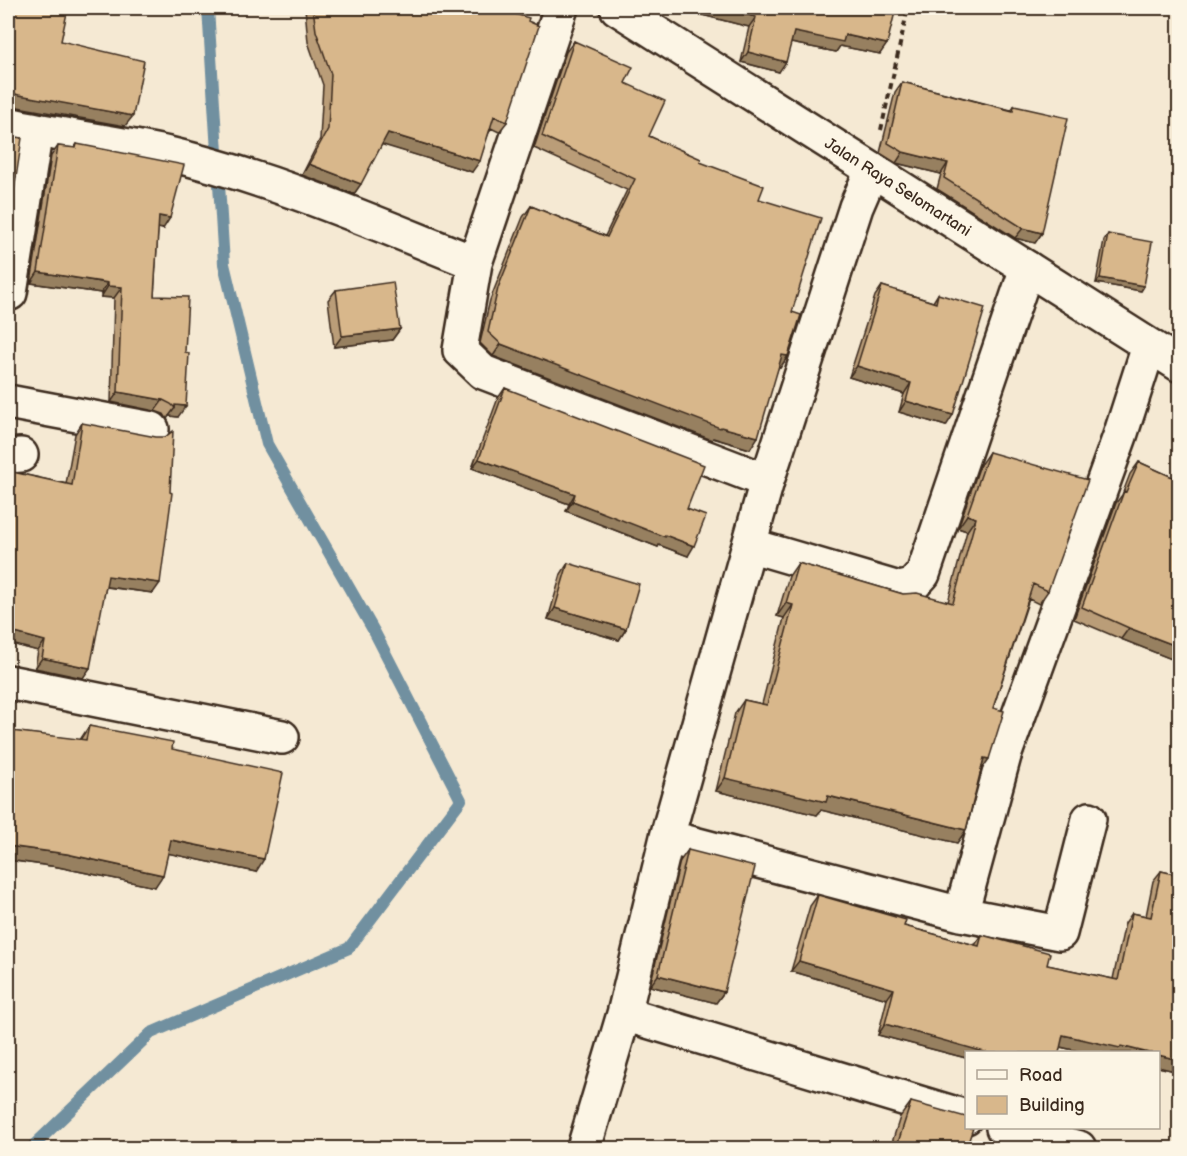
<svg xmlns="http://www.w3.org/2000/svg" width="1187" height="1156" font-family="'Balsamiq Sans',sans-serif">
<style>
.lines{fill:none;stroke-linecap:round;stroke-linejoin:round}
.stream{stroke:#7190a0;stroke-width:12}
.minor-casing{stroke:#3b2a1e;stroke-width:38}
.major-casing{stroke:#3b2a1e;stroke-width:38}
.path{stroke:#3b2a1e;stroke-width:4;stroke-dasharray:6 4.5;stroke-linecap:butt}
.minor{stroke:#fcf5e5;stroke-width:33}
.major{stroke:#fcf5e5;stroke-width:33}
.wall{fill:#ba9d78;stroke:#3b2a1e;stroke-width:1.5}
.shaded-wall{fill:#978061;stroke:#3b2a1e;stroke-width:1.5}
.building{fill:#d8b78b;stroke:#3b2a1e;stroke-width:1.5}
.labels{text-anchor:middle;stroke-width:4.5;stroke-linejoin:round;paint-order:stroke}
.street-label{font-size:16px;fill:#3b2a1e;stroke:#fcf5e5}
</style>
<rect width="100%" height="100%" fill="#f5e9d3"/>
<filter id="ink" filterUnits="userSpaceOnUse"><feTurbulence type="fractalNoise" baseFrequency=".0167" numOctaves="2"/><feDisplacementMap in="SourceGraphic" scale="12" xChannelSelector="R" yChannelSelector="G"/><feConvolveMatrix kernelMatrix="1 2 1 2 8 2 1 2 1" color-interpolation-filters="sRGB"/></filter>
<g filter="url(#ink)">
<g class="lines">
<path class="stream" d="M31 1148 151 1033 349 948 461 800 375 633 267 444 224 264 208 8"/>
<defs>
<path id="minor" d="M8 124C61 136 116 142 169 154 275 179 375 223 475 263L460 350 483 372 767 481
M475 263 561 8
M10 293 36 130
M8 402 152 429
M8 456 21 455
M749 545 899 589 912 586 923 574 1027 268
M8 682 282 737
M667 837 961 914 1060 933 1089 819
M961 914 1004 756 1120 436 1149 346
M624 1014 966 1117
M1003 1128 1079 1148
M584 1148 624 1014 667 837 767 481 856 207 872 170"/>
<g id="major">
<path id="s1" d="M617 8 1180 365"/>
</g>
</defs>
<use href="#minor" class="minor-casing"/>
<use href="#major" class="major-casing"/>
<path class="path" d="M881 130 908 8"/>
<use href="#minor" class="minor"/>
<use href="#major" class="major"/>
</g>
<path class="wall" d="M305 8H493L507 122 499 132 491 128 472 172 382 144 354 194 302 175 320 139 323 85 308 42Z
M675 8H896L880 54 840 46 836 52 791 43 779 72 741 62 749 27Z
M574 41 625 83 649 136 700 162 759 199 792 312 788 356 780 368H778L750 449 713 438 712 440 493 356 480 343 490 300 523 217 531 206 605 236 627 190 534 148 566 52Z
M902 82 1011 110 1014 106 1042 233 1035 243 1015 238 937 189 941 174 896 163 880 153 895 92Z
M77 144 163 229 158 228 154 296 178 417 169 416 167 419 164 414 155 411 111 402 114 298 101 297V293L31 283 51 156 58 146 74 148Z
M1108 234 1144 286 1141 291 1096 283 1104 240Z
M882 286 933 302 938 294 946 426 899 412 904 394 849 377 875 296Z
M336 290 400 329 392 340 334 347 328 300Z
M505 388 687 509 688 556 659 545 658 547 566 511 569 504 472 468 498 398Z
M82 423 153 593 106 587 83 678 35 668 38 651 8 643V471L66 484 75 434Z
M989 452 1048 591 1039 604 1029 599 993 708 981 771 966 830 957 843 821 810 817 815 716 791 735 713 744 700 762 704 784 618 777 616 789 576 798 563 903 594 948 602 967 531 958 528 980 465Z
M1139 462 1179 480V662L1121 639 1074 619 1116 503 1122 495 1130 474Z
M568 563 626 629 619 640 548 619 561 574Z
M89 726 172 749 256 872 168 853 155 887 58 867 8 860V735L11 731 80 740Z
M688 850 724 992 716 1003 650 986 680 861Z
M1161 871 1179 875V1072L1158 1067V1053H1087L1060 1047 966 1053V1058L878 1035 887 999 791 971 810 906 818 895 904 926 975 945 982 935 1047 965 1113 979 1125 923 1132 913 1146 916 1153 881Z
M911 1102 966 1149H890L900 1117Z"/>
<path class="shaded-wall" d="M675 8H721L756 17 749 27Z
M794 32 845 35 887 44 880 54 840 46 836 52 786 42Z
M748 52 786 62 779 72 741 62Z
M8 92 133 116 125 126 12 106 8 104Z
M388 133 480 161 472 172 380 144Z
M903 152 948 163 941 174 896 163Z
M309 164 361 184 354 194 302 175Z
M159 216 170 218 163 229 152 227Z
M1023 228 1042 233 1035 243 1015 238Z
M38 272 108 283 101 293 31 283Z
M1100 278 1144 286 1141 291 1096 283Z
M108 286 122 287 114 298 101 297Z
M400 329 392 340 334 347 342 336Z
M501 344 721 427 758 437 750 449 713 438 712 440 493 356Z
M782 355 788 356 780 368 774 366Z
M857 366 911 383 904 394 849 377Z
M118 392 163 400 155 411 111 402Z
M906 401 953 415 946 426 899 412Z
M175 405 186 406 178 417 169 416 175 408Z
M479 459 575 494 569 504 472 468Z
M573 501 665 535 694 546 688 556 659 545 658 547 566 511Z
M967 515 976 518 967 531 958 528Z
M108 576 160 583 153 593 100 586Z
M786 603 793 605 784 618 777 616Z
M555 608 626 629 619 640 548 619Z
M1129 628 1179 647V662L1121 639Z
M8 631 45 641 38 651 8 643Z
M42 658 90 668 83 678 35 668Z
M984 758 989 759 980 772Z
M725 778 828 796 966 830 957 843 821 810 817 815 716 791Z
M171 840 264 859 256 872 162 852Z
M8 846 67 854 163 875 155 887 58 867 8 860Z
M799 961 894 989 887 999 791 971Z
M658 975 724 992 716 1003 650 986Z
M885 1024 988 1052 966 1053V1058L878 1035Z
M1063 1035 1121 1046 1149 1053H1087L1056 1046Z
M1158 1055 1179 1060V1072L1158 1067Z"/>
<path class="building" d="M8 8H68L61 41 144 61 133 116 19 95 8 92Z
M313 8H493L529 18 528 21 539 26 507 122 494 116 480 161 388 133 361 184 309 164 328 129 331 74 316 31Z
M721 8H896L887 44 845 35 843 42 794 32 786 62 748 52 756 17Z
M574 41 633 67 625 83 665 101 649 136 701 159 700 162 764 186 759 199 821 218 792 312 801 315 788 356 782 355 758 437 721 427 720 428 501 344 488 332 498 288 531 206 607 237 635 179 542 136Z
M902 82 1013 111 1014 106 1068 118 1042 233 1023 228 944 178 948 163 903 152 888 143Z
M8 136 22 138 8 231Z
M77 144 184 165 170 218 159 216 154 296 188 297 185 352 189 353 186 406 175 405V408L171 404 163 400 118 392 122 287 108 286V283L38 272 58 146 76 148Z
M1108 234 1152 242 1144 286 1100 278Z
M393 282 400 329 342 336 336 290Z
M882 286 936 303 938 294 985 308 953 415 906 401 911 383 857 366Z
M8 296 12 298 10 310H8Z
M505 388 704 465 687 509 706 516 694 546 665 535V537L573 501 575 494 479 459Z
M82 423 156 437H165L173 431 170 492 172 493 160 583 108 576 90 668 42 658 45 641 8 631V471L72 485Z
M989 452 1088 480 1048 591 1033 584 993 708 1004 711 989 759 984 758 966 830 828 796 826 802 725 778 744 700 767 705 793 605 786 603 798 563 903 594 917 593 953 603 976 518 967 515Z
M1139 462 1179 480V647L1129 628 1082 607 1124 491 1126 492Z
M568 563 639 584 626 629 555 608Z
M89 726 173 742 172 749 283 773 264 859 171 840 163 875 67 854 8 846V753L11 731 86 740Z
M688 850 755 867 724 992 658 975Z
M1161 871 1179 875V1060L1158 1055V1053H1149L1121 1046 1120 1048 1063 1035 1059 1053H988L885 1024 894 989 799 961 818 895 906 920 904 926 979 946 982 935 1050 953 1047 965 1118 980 1132 913 1151 917Z
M911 1102 966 1117V1128H973L966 1149H896Z"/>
</g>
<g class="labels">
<g class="street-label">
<text dy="6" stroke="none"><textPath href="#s1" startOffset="333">Jalan Raya Selomartani</textPath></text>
</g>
</g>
<rect width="1187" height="1156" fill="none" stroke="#fcf5e5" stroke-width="30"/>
<rect x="15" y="15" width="1157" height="1126" fill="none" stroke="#3b2a1e" stroke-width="2" filter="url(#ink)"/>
<rect x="965" y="1051" width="195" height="78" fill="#fcf5e5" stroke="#afa495" stroke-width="1.5"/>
<rect x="977" y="1070" width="30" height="9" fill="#fcf5e5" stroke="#afa495" stroke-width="1.5"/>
<text x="1019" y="1081" font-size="18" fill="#3b2a1e">Road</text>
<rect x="977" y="1096" width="30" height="18" fill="#d8b78b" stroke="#afa495" stroke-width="1.5"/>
<text x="1019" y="1111" font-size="18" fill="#3b2a1e">Building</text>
</svg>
